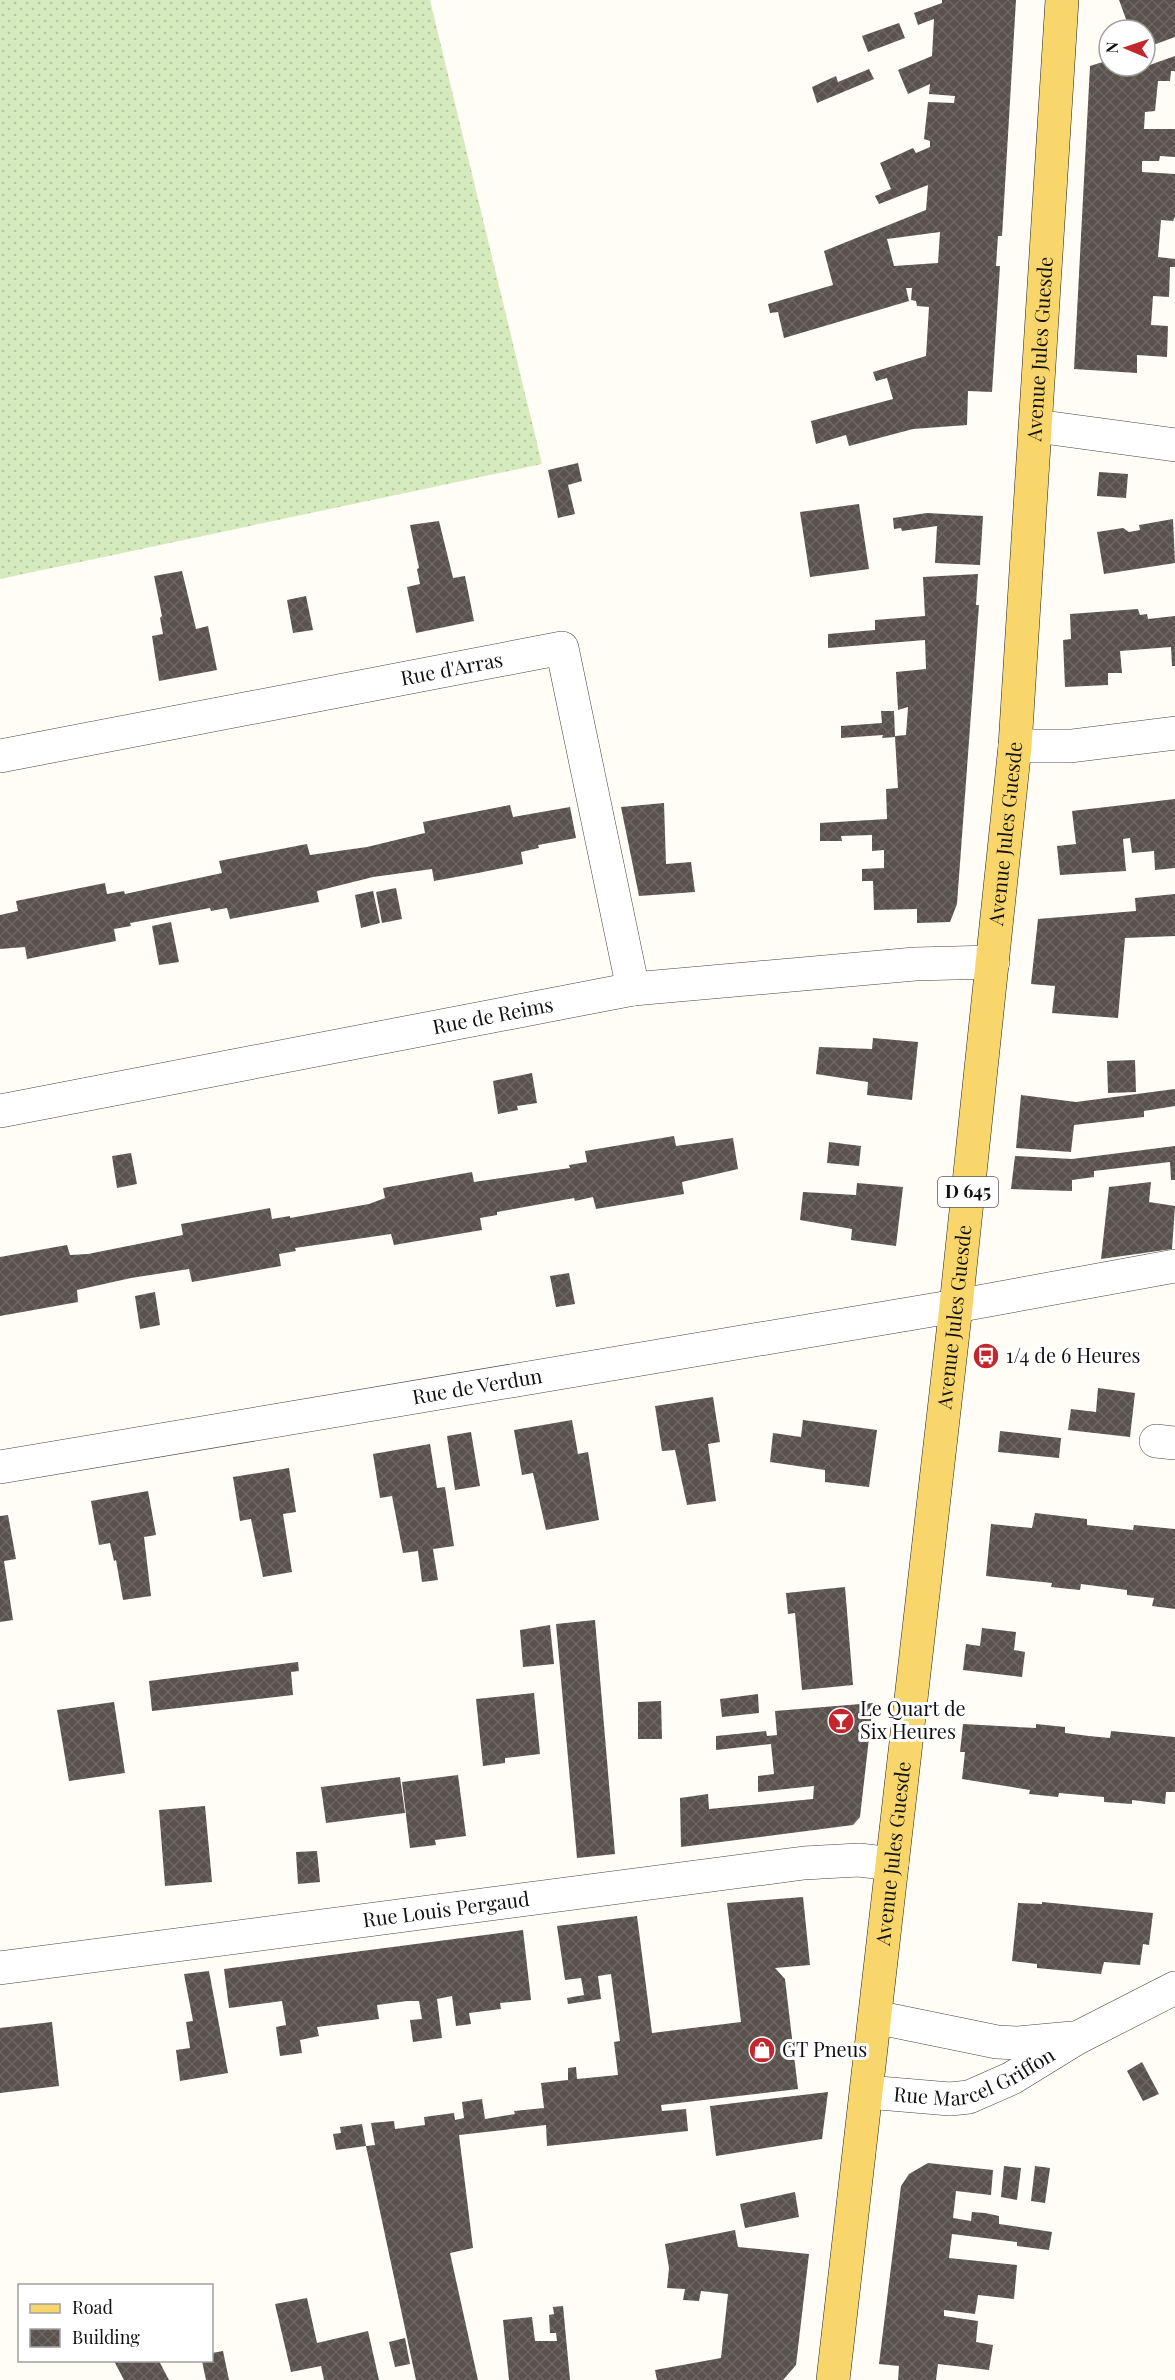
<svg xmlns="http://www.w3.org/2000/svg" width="1175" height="2380" font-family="'Playfair Display',serif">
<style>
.grass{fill:url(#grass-dots)}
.building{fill:url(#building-cross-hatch);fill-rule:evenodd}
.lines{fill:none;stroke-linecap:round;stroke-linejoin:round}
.minor-casing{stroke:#444;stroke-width:34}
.major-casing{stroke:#222;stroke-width:34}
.minor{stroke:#fff;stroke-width:33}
.major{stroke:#f9d66b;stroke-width:33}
.labels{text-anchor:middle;stroke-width:6;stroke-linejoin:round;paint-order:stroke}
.shield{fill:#fff;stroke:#585858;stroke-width:1.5}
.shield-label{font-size:18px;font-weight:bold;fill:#111}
.street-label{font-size:20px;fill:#111;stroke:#fff}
.poi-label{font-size:20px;fill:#111;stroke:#fff;text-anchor:start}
</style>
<defs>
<pattern id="grass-dots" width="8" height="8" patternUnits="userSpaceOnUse" patternTransform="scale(1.5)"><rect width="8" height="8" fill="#d5ebbd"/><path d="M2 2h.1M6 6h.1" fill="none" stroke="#b6c8a1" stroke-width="1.8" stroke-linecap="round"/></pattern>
<pattern id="building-cross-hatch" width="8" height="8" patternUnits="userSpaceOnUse" patternTransform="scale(1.5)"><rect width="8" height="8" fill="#5a524d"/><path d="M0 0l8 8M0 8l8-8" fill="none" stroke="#6d6662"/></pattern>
</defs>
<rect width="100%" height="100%" fill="#fffdf5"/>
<path class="grass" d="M0 0H430L542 464 0 579Z"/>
<path class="building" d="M942 0H1016L1002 236H998L996 266H1000L992 392 968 391 967 425 913 429 849 446 846 435 816 444 811 421 893 399 887 378 876 381 873 372 926 356 929 307 917 306 916 301 911 300 912 288H906L909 301 784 338 778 312 770 313 768 304 833 285 824 251 926 210 928 185 879 204 875 196 891 189 880 163 913 148 916 153 930 147V141L924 139 928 102 954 103 955 96 929 94 930 84 908 94 898 70 932 56 934 19 918 25 914 13 942 3ZM940 232 938 263 894 266 887 239Z
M1119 0H1175V37L1145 48V30H1130Z
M899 23 905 38 868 52 862 36Z
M1175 56V71H1171L1170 81H1158L1155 111 1145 112 1144 129H1175V157L1160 156 1159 161H1142V172L1175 174V217L1173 221 1161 220 1158 257 1175 259V267H1170L1169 297 1153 296 1151 325 1168 326 1167 357 1137 355V373L1074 369 1090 66 1109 60V66H1127L1130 72Z
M869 69 874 79 817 103 812 87 836 76 838 82Z
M578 463 582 481 568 485 575 514 558 518 548 470Z
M1099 472 1128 474 1126 498 1097 496Z
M859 504 869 569 810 577 800 512Z
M927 513 983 516 980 565 935 563 937 526 902 531 901 528 894 529 893 518Z
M1173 519 1175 563 1104 574 1097 532 1123 528 1129 532 1140 530 1139 525Z
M439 521 453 578 465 576 474 621 416 633 407 587 420 584 417 569 419 568 410 525Z
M182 571 196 629 208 626 217 670 159 681 152 636 163 634 160 618 162 616 154 576Z
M978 574 976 605H979L957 904 950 922 917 923V909L874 910 873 881H862V869L884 868V850L872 851V835L841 836 842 841H820V823L887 819 886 789 898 788 895 737 882 738 883 735 841 738V726L882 723 881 711H894L895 736 906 735 908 707 898 710 896 672 926 669 925 640 828 648V634L875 630V620L925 616 923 577Z
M306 596 313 630 293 633 287 600Z
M1138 609 1140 615 1147 614 1148 619 1175 616V666H1172L1171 647 1120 651 1122 673H1108V685L1065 687 1063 640 1071 639 1070 614Z
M1175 799V868L1155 870 1154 851 1132 853 1130 838 1123 839 1126 871 1060 875 1057 846 1076 844 1072 811Z
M664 803 666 864 691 862 695 892 639 896 621 807Z
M510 805 513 817 570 807 576 838 538 845 539 848 521 852 523 864 478 873 434 881 432 869 373 877 317 891 319 902 230 919 227 908 211 911 210 908 130 923 131 926 114 929 116 941 27 959 25 947 0 949V915L18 911 16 901 105 883 107 894 124 891 125 894 222 873 219 861 307 844 310 855 367 847 425 833 423 822Z
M396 888 402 919 382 923 376 892Z
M373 891 380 923 361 928 355 895Z
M1175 894V936L1125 938 1118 1018 1052 1013 1055 986 1031 984 1038 919 1136 911 1135 898Z
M171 922 179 962 159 965 152 926Z
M873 1038 918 1042 912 1100 867 1095 868 1082 816 1074 819 1047 872 1049Z
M1135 1060 1136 1092 1108 1093 1107 1061Z
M532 1073 537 1103 517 1106 518 1110 498 1114 493 1081Z
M1175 1089V1106L1144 1111V1117L1074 1125 1071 1152 1016 1148 1021 1095 1076 1102Z
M674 1136 676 1146 733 1138 738 1169 682 1182 684 1194 596 1209 593 1197 575 1201 574 1198 497 1212V1215L480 1218 482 1230 394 1245 391 1234 295 1248 296 1251 279 1254 281 1266 192 1282 189 1269 131 1278 77 1290 78 1302 0 1316V1257L67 1245 70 1255 88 1254 183 1235 181 1224 270 1208 272 1219 290 1216V1218L369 1204 385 1198 383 1188 472 1172 474 1182 570 1168 569 1165 587 1162 585 1151Z
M829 1142 861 1146 859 1166 827 1163Z
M1175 1146V1180H1171L1170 1162 1094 1171V1177L1072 1180V1191L1011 1189 1015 1156 1072 1159Z
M131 1153 137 1184 117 1188 112 1156Z
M1151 1182 1149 1202 1175 1206 1172 1249 1101 1259 1109 1187Z
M857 1183 903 1187 896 1246 851 1240 852 1229 800 1220 803 1192 856 1195Z
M569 1273 575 1304 556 1307 550 1276Z
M155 1292 160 1325 140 1329 135 1296Z
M1098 1388 1135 1393 1130 1437 1068 1430 1071 1409 1096 1412Z
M713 1397 720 1442 708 1444 716 1501 687 1505 675 1450 662 1451 655 1406Z
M572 1420 578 1454 588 1452 599 1520 546 1530 533 1473 522 1475 514 1430Z
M803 1420 877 1430 869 1487 825 1482V1470L770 1462 773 1433 801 1437Z
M1000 1431 1061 1438 1059 1458 998 1452Z
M471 1432 480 1486 455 1490 447 1436Z
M430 1444 437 1488 445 1487 454 1546 433 1549 438 1580 422 1582 418 1551 403 1553 392 1496 380 1498 373 1454Z
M289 1468 296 1512 283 1514 292 1572 263 1577 251 1519 240 1521 233 1477Z
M148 1491 156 1535 144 1537 151 1596 123 1600 116 1560 114 1561 110 1543 99 1545 91 1501Z
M1035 1513 1087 1519V1525L1133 1530 1134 1525 1175 1529V1609L1152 1606 1154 1598 1127 1595V1590L1081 1584 1080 1590 1051 1587 1052 1583 986 1576 991 1524 1032 1528Z
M8 1515 16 1559 4 1561 13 1620 0 1622V1516Z
M845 1587 853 1685 802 1690 795 1613 788 1614 786 1593Z
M595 1620 615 1854 577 1858 556 1624Z
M550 1625 554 1664 523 1667 520 1630Z
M982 1628 1016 1632 1014 1650 1025 1652 1022 1677 963 1670 966 1644 980 1646Z
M298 1662 299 1671 291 1672 293 1695 152 1711 149 1681Z
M534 1693 540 1754 505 1758V1763L483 1766 476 1699Z
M758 1694 759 1713 722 1717 720 1699Z
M661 1701 662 1739H638V1702Z
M114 1702 125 1773 69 1781 57 1710Z
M873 1703 860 1817 853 1825 681 1847 680 1798 708 1794 709 1809 813 1799 814 1786 758 1792V1776L774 1774 771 1744 716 1750V1736L766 1731 767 1736 777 1735 775 1711Z
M963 1724 1036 1728V1724L1065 1727V1733L1089 1736 1110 1738 1111 1731 1175 1737V1792H1166L1165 1804 1132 1800V1804L1104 1802V1797L1059 1793 1058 1797 1029 1794 1030 1790 962 1779 965 1752H960Z
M458 1775 466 1836 435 1840 436 1845 410 1848 402 1782Z
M400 1777 405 1813 326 1823 321 1787Z
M205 1806 212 1882 165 1886 159 1810Z
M317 1851 320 1882 298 1884 296 1852Z
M803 1897 810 1965 775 1968 785 1979 798 2089 661 2105 662 2111 686 2109 688 2131 547 2146 546 2125 459 2135 473 2248 450 2253 478 2380H416L366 2146 375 2145 371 2123 394 2121 395 2129 425 2125 424 2117 454 2113 455 2120 464 2118 462 2102 482 2099 485 2119 515 2114 514 2111 544 2108 541 2083 568 2080V2068L576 2067 577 2079 618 2075 614 2042 620 2041 611 1974 598 1976 601 1999 568 2004 567 1998 584 1995 581 1978 565 1980 557 1926 637 1916 652 2033 741 2022 727 1903Z
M1042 1902 1153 1913 1149 1945 1143 1944 1140 1965 1104 1962 1101 1974 1037 1968V1964L1012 1961 1018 1903 1042 1904Z
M523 1930 531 2000 500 2003 501 2009 469 2013 471 2024 456 2026 452 1996 437 1999 442 2038 413 2042 410 2020 422 2019 419 2001H407L377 2005 379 2019 317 2027 319 2036 300 2040 302 2053 280 2056 276 2027 286 2025 282 2001 229 2008 224 1969Z
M209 1971 228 2073 180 2081 176 2050 190 2048 186 2022 193 2021 184 1974Z
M52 2022 59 2086 0 2093V2028Z
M1142 2062 1159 2094 1143 2101 1127 2071Z
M828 2092 822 2139 716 2156 710 2106Z
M362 2124 366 2146 336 2150 333 2134 341 2133 340 2127Z
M928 2163 993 2170 991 2195 956 2191 953 2218 971 2221 972 2212 985 2213 999 2216V2224L1052 2232 1049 2250 1017 2246V2242L952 2234 949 2258 1017 2265 1014 2299 978 2295 975 2314 944 2310V2316L978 2321 976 2342 993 2345 989 2370 938 2364 936 2380H898L899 2366 879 2364 901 2186 909 2174Z
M1004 2166 1021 2168 1017 2200 1001 2197Z
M1035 2166 1050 2168 1045 2203 1031 2201Z
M795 2192 799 2217 745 2228 740 2204Z
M735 2230 738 2247 809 2254 796 2365 783 2380H657L655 2370 721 2358 728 2294 701 2291 699 2301 683 2300 685 2289 667 2288 669 2268 665 2244Z
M307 2298 317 2343 368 2331 379 2380H324L321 2366 291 2372 275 2304Z
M563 2306 570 2380H509L503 2320 532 2317 535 2341H557L556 2333H550L549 2315 554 2314 553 2307Z
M405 2338 410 2364 395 2367 389 2342Z
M223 2351 229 2380H206L202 2361H212V2353Z
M114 2361H159L169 2380H124Z"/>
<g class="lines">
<defs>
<g id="minor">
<path d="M1036 426 1175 445"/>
<path d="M1015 746H1071L1175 733"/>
<path id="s1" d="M0 756 562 648 633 989"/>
<path id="s2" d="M0 1111 633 989 915 964 993 962"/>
<path d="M1156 1441 1175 1443"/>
<path id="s3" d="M0 1467 956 1306 1175 1266"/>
<path id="s4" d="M0 1968 804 1863 859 1860 892 1864"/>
<path d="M875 2017 997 2042 1018 2043 1072 2038"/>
<path id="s5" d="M867 2092 950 2099 969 2097 1012 2078 1077 2038 1175 1988"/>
</g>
<g id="major">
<path id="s6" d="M833 2380 956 1306 1015 746 1062 0"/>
</g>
</defs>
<use href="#minor" class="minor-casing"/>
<use href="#major" class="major-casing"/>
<use href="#minor" class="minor"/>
<use href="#major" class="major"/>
</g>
<defs>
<symbol id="bus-disc" viewBox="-11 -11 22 22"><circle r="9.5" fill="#c4262e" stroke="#fff"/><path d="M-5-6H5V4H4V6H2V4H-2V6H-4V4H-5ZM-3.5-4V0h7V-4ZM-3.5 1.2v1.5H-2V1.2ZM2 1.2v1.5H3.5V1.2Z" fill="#fff"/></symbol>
<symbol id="bar-disc" viewBox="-11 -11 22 22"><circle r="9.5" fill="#c4262e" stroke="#fff"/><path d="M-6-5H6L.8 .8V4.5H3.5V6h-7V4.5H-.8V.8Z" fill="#fff"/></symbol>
<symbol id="shop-disc" viewBox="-11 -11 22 22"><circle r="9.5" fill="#c4262e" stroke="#fff"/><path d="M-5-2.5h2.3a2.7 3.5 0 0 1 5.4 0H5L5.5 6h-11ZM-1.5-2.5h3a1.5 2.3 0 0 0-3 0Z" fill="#fff"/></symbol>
</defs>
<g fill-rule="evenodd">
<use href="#bus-disc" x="971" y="1341" width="30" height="30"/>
<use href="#bar-disc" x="826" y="1706" width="30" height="30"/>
<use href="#shop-disc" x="747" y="2035" width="30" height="30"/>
</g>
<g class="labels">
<rect class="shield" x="938" y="1177" width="60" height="30" rx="4.5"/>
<g class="shield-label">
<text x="968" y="1198">D 645</text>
</g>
<g class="street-label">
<text dy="7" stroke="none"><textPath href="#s6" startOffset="2042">Avenue Jules Guesde</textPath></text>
<text dy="7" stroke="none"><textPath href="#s1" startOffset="460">Rue d'Arras</textPath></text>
<text dy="7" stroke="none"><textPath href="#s6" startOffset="1556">Avenue Jules Guesde</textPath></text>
<text dy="7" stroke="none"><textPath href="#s2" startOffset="502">Rue de Reims</textPath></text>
<text dy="7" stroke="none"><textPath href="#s6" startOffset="1070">Avenue Jules Guesde</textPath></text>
<text dy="7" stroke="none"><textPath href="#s3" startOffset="484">Rue de Verdun</textPath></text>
<text dy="7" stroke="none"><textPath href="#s6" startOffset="530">Avenue Jules Guesde</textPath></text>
<text dy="7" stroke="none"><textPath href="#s4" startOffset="450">Rue Louis Pergaud</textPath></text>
<text dy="7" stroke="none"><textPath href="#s5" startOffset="112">Rue Marcel Griffon</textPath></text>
</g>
<g class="poi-label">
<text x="1006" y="1363">1/4 de 6 Heures</text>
<text x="860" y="1716">Le Quart de<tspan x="860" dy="23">Six Heures</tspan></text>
<text x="782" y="2057">GT Pneus</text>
</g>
</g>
<rect x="18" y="2284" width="195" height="78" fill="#ffffff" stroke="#a0a0a0" stroke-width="1.5"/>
<rect x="30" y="2304" width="30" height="9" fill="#f9d66b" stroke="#a0a0a0" stroke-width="1.5"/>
<text x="72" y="2314" font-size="18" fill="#111111">Road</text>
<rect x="30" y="2329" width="30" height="18" fill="url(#building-cross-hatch)" stroke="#a0a0a0" stroke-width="1.5"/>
<text x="72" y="2344" font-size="18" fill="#111111">Building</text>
<g transform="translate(1127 48) rotate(272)"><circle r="28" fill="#ffffff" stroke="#a0a0a0" stroke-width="1.5"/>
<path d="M0-4.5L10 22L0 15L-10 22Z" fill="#c4262e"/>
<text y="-9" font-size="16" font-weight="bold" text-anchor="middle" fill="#111111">N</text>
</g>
</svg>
